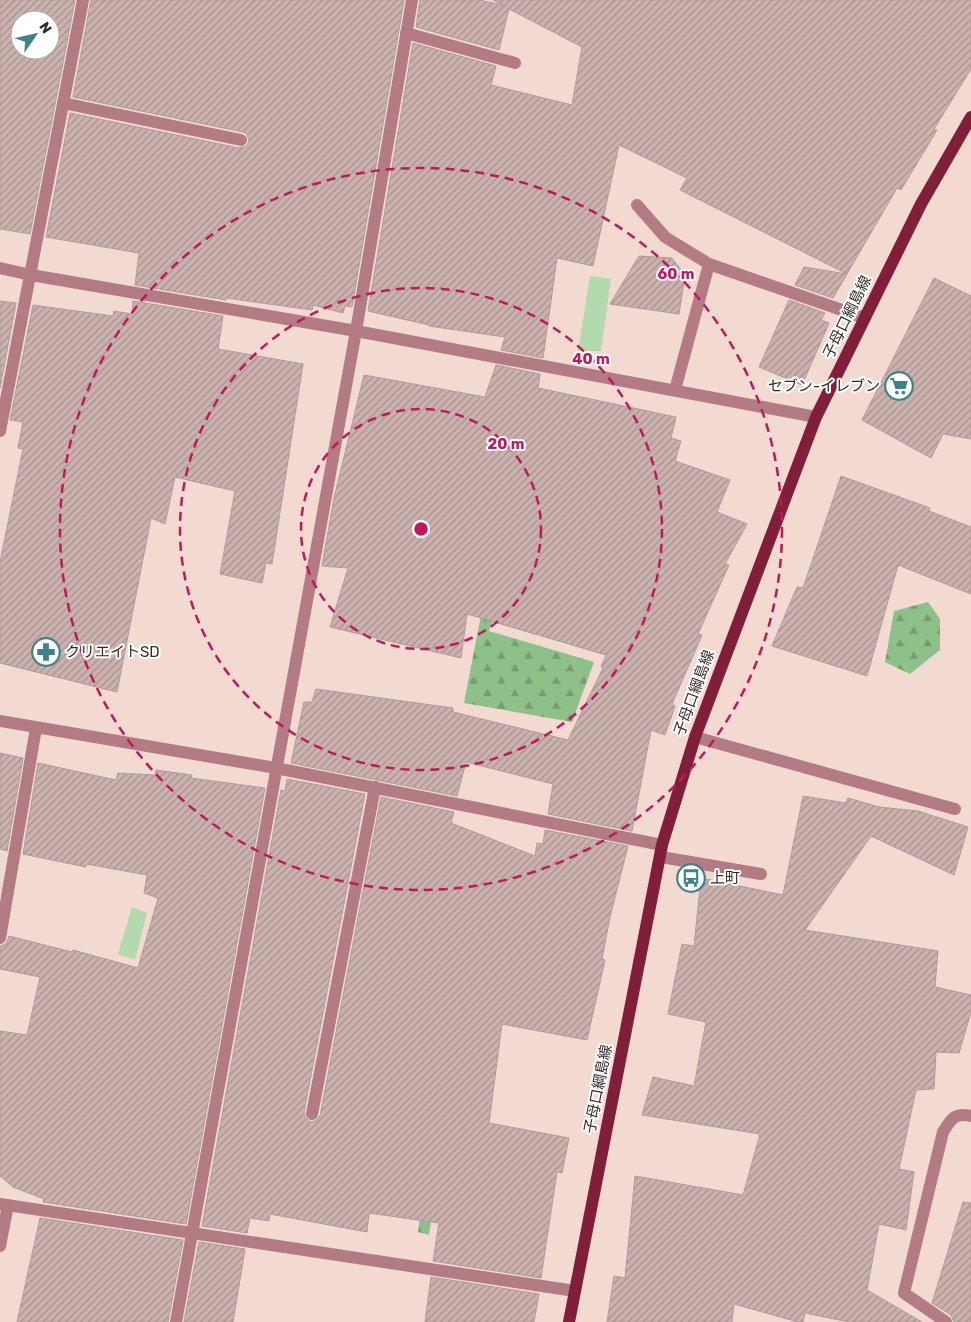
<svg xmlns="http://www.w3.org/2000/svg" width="971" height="1322" font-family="Rubik,'Noto Sans JP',sans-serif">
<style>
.green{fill:#b3daae}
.forest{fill:url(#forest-firs)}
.building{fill:url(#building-hatch);stroke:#b29a97;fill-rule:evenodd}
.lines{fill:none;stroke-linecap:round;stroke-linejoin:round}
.minor{stroke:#b37b84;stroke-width:12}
.major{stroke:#811f3b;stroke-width:12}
.ring{fill:none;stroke:#c2185b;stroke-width:2.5;stroke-dasharray:9 6}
.labels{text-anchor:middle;stroke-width:4;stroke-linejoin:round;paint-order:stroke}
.street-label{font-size:15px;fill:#332a26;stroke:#fff}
.poi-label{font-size:15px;fill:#332a26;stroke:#fff;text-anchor:start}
.centre{fill:#c2185b;stroke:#fff;stroke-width:2.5}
.ring-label{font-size:15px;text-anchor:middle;font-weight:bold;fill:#c2185b;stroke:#fff;stroke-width:4;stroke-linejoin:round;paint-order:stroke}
</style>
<defs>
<pattern id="forest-firs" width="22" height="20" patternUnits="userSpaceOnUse" patternTransform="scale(1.25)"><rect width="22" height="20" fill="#8ec189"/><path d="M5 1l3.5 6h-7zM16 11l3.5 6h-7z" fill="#759d70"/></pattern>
<pattern id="building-hatch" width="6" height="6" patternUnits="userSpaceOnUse" patternTransform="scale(1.25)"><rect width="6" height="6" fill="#cbb2af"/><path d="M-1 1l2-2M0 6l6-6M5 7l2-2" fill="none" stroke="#a5918e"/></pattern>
</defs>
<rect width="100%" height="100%" fill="#f2dad1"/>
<path class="green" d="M590 276 611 279 601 351H578Z
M132 907 147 913 135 960 118 954Z"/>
<path class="forest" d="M497 532 521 543 489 631 594 662 572 722 464 703Z
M928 602 940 619V650L910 674 885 662 894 611Z
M425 1178H437L429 1235 418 1232Z"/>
<path class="building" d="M0 0H75L30 234 0 229ZM20 20H50V50H20Z
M91 0H404L352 307 345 306 343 313 313 305 312 310 226 298V300L135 285 139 253 46 237 70 113 239 148 247 146 249 141 247 134 243 132 73 97Z
M420 0H479L503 5 493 0H971V69L934 129 937 130 901 190 897 188 833 298 795 285 804 267 847 274 680 190 687 178 619 145 593 266 557 258 543 358 501 350 505 337 429 326V325L368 311 413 43 496 66 491 85 572 105 582 47 509 9 499 50 416 27Z
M639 256 672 258 685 275 679 314 610 304Z
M934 278 971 296V439L943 434 931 458 862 420Z
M789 300 825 313 821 320 829 323 802 385 759 367Z
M0 301 16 303 0 388Z
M133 301 223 316 218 349 303 364 272 564 266 563 262 583 220 574 235 491 175 477 165 524 151 518 117 692 0 663V562L23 449 18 448 23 422 10 420 33 305 113 316 114 311 132 314Z
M496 365 540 374 538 388 676 417 671 438 681 441 675 461 730 480 717 512 747 524 725 564 729 565 698 634 702 635 672 704 675 706 665 735 651 730 632 831 548 814 553 784 466 762 457 796 291 763 304 702H312L316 689 453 708V712L568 740 603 668 601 667 606 655 467 614 461 658 330 627 348 568 322 566 334 498 364 375 485 397Z
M841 476 930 508 929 511 971 527V594L898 565 867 676 772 646 797 587 803 588Z
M0 753 23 758 7 851 0 849Z
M38 763 116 780 118 773 155 775 156 770 192 775 191 778 265 788 186 1224 43 1202 44 1199 13 1187 0 1176V1031L27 1035 40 977 0 969V946L6 944 9 936 72 952 73 950 138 968 158 898 144 893 147 875 86 864V867L23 854Z
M287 779 365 794 304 1112 305 1117 310 1122 315 1121 320 1116 381 797 454 812 451 823 535 856 537 843 543 844 545 830 628 846 610 917 602 959 605 960 587 1040 502 1024 489 1123 569 1138 562 1173 557 1172 541 1278 433 1261 439 1223 369 1213 367 1232 270 1214 269 1221 250 1218 247 1233 202 1226 281 790 285 791Z
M803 796 846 803 848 798 879 807 918 811 968 827 954 875 871 836 805 930 938 951 935 987 971 995V1012L959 1053 936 1052 934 1089 916 1090 899 1169 914 1172 906 1230 879 1224 867 1290 922 1322H849L805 1313 803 1322H798L734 1304 732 1322H607L614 1276 625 1278 635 1176 743 1195 760 1134 642 1115 653 1077 694 1086 706 1022 668 1014 682 944 694 946 701 878 783 895Z
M963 1202 971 1203V1322H954L951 1315 932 1303Z
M40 1218 183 1240 168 1322H17Z
M199 1242 245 1249 233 1322H184Z
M431 1277 539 1294 534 1322H425Z"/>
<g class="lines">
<path class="minor" d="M406 33 515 63
M63 103 241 140
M637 205 665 237 709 264 865 318
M0 268 31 275 356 331 816 417
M675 390 709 264
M0 431 83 0
M0 721 276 768 662 845
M695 737 955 809
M661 857 761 874
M0 938 36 728
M312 1114 375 787
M0 1204 575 1291
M0 1246 8 1205
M176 1322 356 331 412 0
M946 1322 904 1293 943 1132C951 1119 955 1112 971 1116"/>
<path class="major" d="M569 1322 662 845 695 737 816 417 921 204 971 117"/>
</g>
<g class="ring">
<circle cx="421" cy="529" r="120"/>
<circle cx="421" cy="529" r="241"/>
<circle cx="421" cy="529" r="361"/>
</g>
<defs>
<symbol id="supermarket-ring" viewBox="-11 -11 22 22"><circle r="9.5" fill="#fff" stroke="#3c8489" stroke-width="1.5"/><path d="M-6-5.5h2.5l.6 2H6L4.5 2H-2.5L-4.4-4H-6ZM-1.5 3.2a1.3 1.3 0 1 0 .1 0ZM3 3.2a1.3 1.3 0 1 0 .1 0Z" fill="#3c8489"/></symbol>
<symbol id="pharmacy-ring" viewBox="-11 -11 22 22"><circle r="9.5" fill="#fff" stroke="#3c8489" stroke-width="1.5"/><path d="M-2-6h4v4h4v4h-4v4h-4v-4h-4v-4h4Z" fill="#3c8489"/></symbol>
<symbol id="bus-ring" viewBox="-11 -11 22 22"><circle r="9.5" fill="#fff" stroke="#3c8489" stroke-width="1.5"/><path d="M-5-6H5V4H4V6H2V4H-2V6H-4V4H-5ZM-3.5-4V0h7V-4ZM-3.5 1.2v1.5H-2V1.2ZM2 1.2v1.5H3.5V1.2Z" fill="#3c8489"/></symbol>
</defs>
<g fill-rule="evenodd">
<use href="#supermarket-ring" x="883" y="370" width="32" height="32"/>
<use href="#pharmacy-ring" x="30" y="636" width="32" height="32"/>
<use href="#bus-ring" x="675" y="862" width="32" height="32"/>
</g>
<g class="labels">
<g class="street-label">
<text transform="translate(847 317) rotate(-64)" y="5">子母口綱島線</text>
<text transform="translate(694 693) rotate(-70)" y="5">子母口綱島線</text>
<text transform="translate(598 1089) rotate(-79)" y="5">子母口綱島線</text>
</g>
<g class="poi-label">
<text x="880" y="391" text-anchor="end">セブン-イレブン</text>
<text x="65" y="657">クリエイトSD</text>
<text x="710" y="883">上町</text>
</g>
</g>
<circle cx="421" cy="529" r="8" class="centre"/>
<g class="ring-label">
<text x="676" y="279">60 m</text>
<text x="591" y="364">40 m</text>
<text x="506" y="449">20 m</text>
</g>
<g transform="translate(35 35) rotate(56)"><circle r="24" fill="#ffffff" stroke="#adaaa8"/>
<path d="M0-4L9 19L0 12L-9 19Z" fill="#3c8489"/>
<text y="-8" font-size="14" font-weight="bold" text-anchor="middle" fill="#332a26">N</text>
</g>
</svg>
